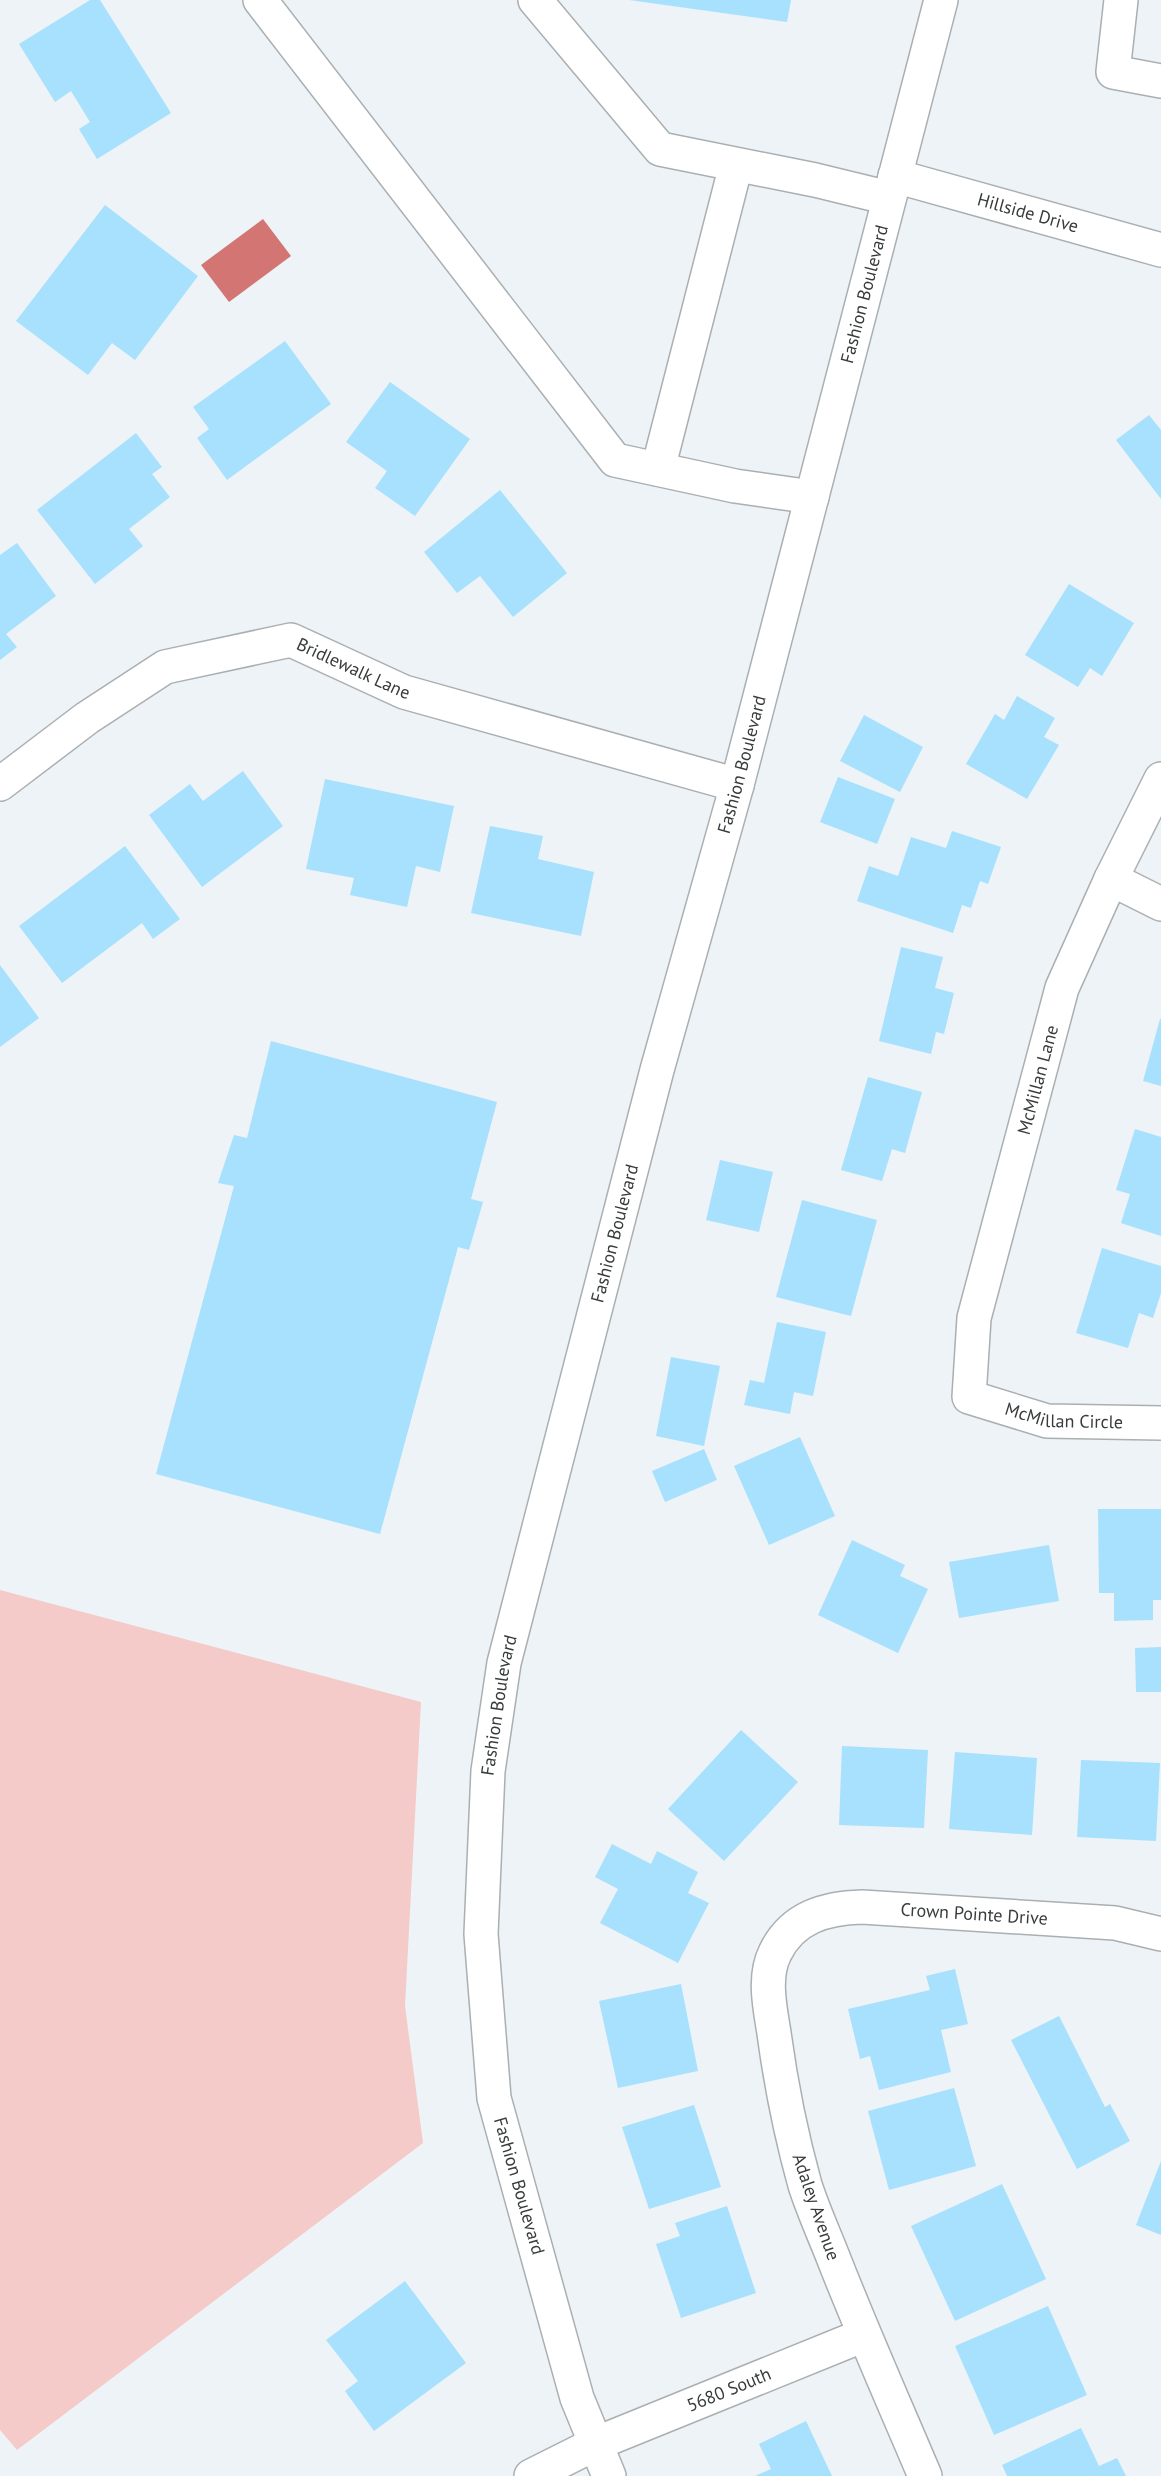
<svg xmlns="http://www.w3.org/2000/svg" width="1161" height="2476" font-family="'PT Sans',sans-serif">
<style>
.green{fill:#f4cbc8}
.water{fill:#d37572}
.building{fill:#a7e1fe}
.lines{fill:none;stroke-linecap:round;stroke-linejoin:round}
.minor-casing{stroke:#aaafb2;stroke-width:36}
.minor{stroke:#fff;stroke-width:33}
.labels{text-anchor:middle;stroke-width:5;stroke-linejoin:round;paint-order:stroke}
.street-label{font-size:18px;fill:#383b3c;stroke:#fff}
</style>
<rect width="100%" height="100%" fill="#edf3f6"/>
<path class="green" d="M0 1590 421 1702 405 2006 423 2143 17 2450 0 2430Z"/>
<path class="water" d="M263 219 291 256 229 302 201 265Z"/>
<path class="building" d="M90 0H100L171 113 97 159 79 129 90 122 71 91 55 102 19 44Z
M629 0H791L787 22Z
M105 205 198 276 135 360 112 343 88 375 16 321Z
M285 341 331 404 227 480 197 438 209 429 193 407Z
M390 382 470 439 415 516 375 488 387 471 346 442Z
M1149 415 1161 430V499L1116 440Z
M136 433 162 467 152 474 170 497 129 529 143 546 95 584 37 510Z
M500 490 567 573 513 617 480 576 457 593 424 552Z
M17 543 56 596 6 634 17 647 0 660V555Z
M1069 584 1134 623 1102 676 1090 668 1078 687 1025 655Z
M1017 696 1055 718 1044 737 1059 745 1027 799 966 764 995 714 1004 720Z
M864 715 923 747 900 792 840 761Z
M243 771 283 826 202 887 149 815 190 784 203 801Z
M838 777 895 799 877 844 820 822Z
M325 779 454 806 440 872 416 866 407 907 350 895 354 878 306 869Z
M490 826 543 836 538 859 594 872 581 936 471 913Z
M952 831 1001 847 988 884 980 881 971 908 962 905 953 933 857 901 869 866 898 876 911 837 946 848Z
M125 846 180 919 153 939 142 923 62 983 19 926Z
M901 947 943 957 935 988 954 993 944 1034 936 1032 931 1054 879 1041Z
M0 965 39 1018 0 1047Z
M1160 1019H1161V1086L1143 1081Z
M271 1041 497 1102 471 1199 483 1202 469 1250 458 1247 380 1534 156 1474 234 1186 218 1183 234 1135 247 1138Z
M868 1077 922 1092 905 1153 892 1149 882 1181 841 1170Z
M1135 1129 1161 1137V1236L1121 1223 1130 1194 1116 1190Z
M720 1160 773 1172 759 1232 706 1220Z
M802 1200 877 1220 851 1316 776 1297Z
M1102 1248 1161 1266V1293L1153 1318 1139 1313 1128 1348 1076 1333Z
M777 1322 826 1332 813 1396 794 1392 790 1414 744 1405 750 1380 764 1383Z
M671 1357 720 1366 704 1446 656 1436Z
M800 1437 835 1516 769 1545 734 1466Z
M704 1449 717 1480 665 1502 652 1471Z
M1098 1509H1161V1600H1153V1620L1114 1621V1593H1099Z
M852 1540 905 1565 900 1576 928 1589 898 1653 818 1615Z
M1049 1545 1059 1601 959 1618 949 1562Z
M1161 1647V1692H1136L1135 1648Z
M741 1730 798 1782 724 1861 668 1809Z
M842 1746 928 1750 924 1828 839 1825Z
M955 1752 1037 1758 1032 1835 949 1829Z
M1081 1760 1160 1763 1156 1841 1077 1837Z
M612 1844 651 1864 657 1851 698 1872 688 1893 709 1903 678 1963 600 1923 618 1889 595 1877Z
M955 1969 968 2024 941 2030 951 2072 879 2090 870 2056 860 2059 848 2009 930 1990 926 1976Z
M681 1984 698 2071 618 2088 599 2001Z
M1059 2016 1105 2107 1110 2104 1130 2141 1077 2169 1011 2040Z
M954 2088 976 2166 889 2190 868 2111Z
M694 2105 721 2187 649 2209 622 2127Z
M1161 2161V2235L1136 2225Z
M1002 2184 1046 2279 955 2321 911 2226Z
M727 2206 756 2293 681 2318 656 2244 680 2236 675 2223Z
M405 2281 466 2363 374 2431 345 2391 358 2381 326 2340Z
M1048 2306 1087 2395 994 2435 955 2346Z
M806 2421 832 2476H755L771 2469 759 2444Z
M1081 2428 1099 2466 1117 2458 1126 2476H1007L1002 2465Z"/>
<g class="lines">
<defs>
<g id="minor">
<path d="M260 0 615 460 735 486 812 497"/>
<path d="M535 0 660 149 815 180 889 198"/>
<path d="M1121 0 1113 72 1161 81"/>
<path id="s1" d="M895 176 1161 250"/>
<path d="M658 469 736 165"/>
<path id="s2" d="M1161 779 1111 879 1062 988 974 1318 969 1397 1047 1421 1161 1423"/>
<path id="s3" d="M0 784 87 718 165 667 291 640 404 692 737 785"/>
<path d="M1111 879 1161 904"/>
<path id="s4" d="M531 2476 595 2444 864 2335"/>
<path id="s5" d="M609 2476 577 2398 494 2098 481 1934 488 1771 504 1663 657 1070 737 785 941 0"/>
<path id="s6" d="M925 2476C894 2403 862 2331 833 2257 824 2234 813 2210 805 2185 791 2135 781 2085 774 2033 770 2008 763 1977 775 1953 792 1917 826 1908 862 1907L1115 1923 1161 1934"/>
</g>
</defs>
<use href="#minor" class="minor-casing"/>
<use href="#minor" class="minor"/>
</g>
<g class="labels">
<g class="street-label">
<text dy="6" stroke="none"><textPath href="#s1" startOffset="138">Hillside Drive</textPath></text>
<text dy="6" stroke="none"><textPath href="#s5" startOffset="2248">Fashion Boulevard</textPath></text>
<text dy="6" stroke="none"><textPath href="#s3" startOffset="400">Bridlewalk Lane</textPath></text>
<text dy="6" stroke="none"><textPath href="#s5" startOffset="1762">Fashion Boulevard</textPath></text>
<text transform="translate(1038 1080) rotate(-75)" y="6">McMillan Lane</text>
<text dy="6" stroke="none"><textPath href="#s5" startOffset="1276">Fashion Boulevard</textPath></text>
<text dy="6" stroke="none"><textPath href="#s2" startOffset="750">McMillan Circle</textPath></text>
<text dy="6" stroke="none"><textPath href="#s5" startOffset="790">Fashion Boulevard</textPath></text>
<text dy="6" stroke="none"><textPath href="#s6" startOffset="768">Crown Pointe Drive</textPath></text>
<text transform="translate(519 2186) rotate(74)" y="6">Fashion Boulevard</text>
<text transform="translate(816 2207) rotate(71)" y="6">Adaley Avenue</text>
<text dy="6" stroke="none"><textPath href="#s4" startOffset="216">5680 South</textPath></text>
</g>
</g>
</svg>
